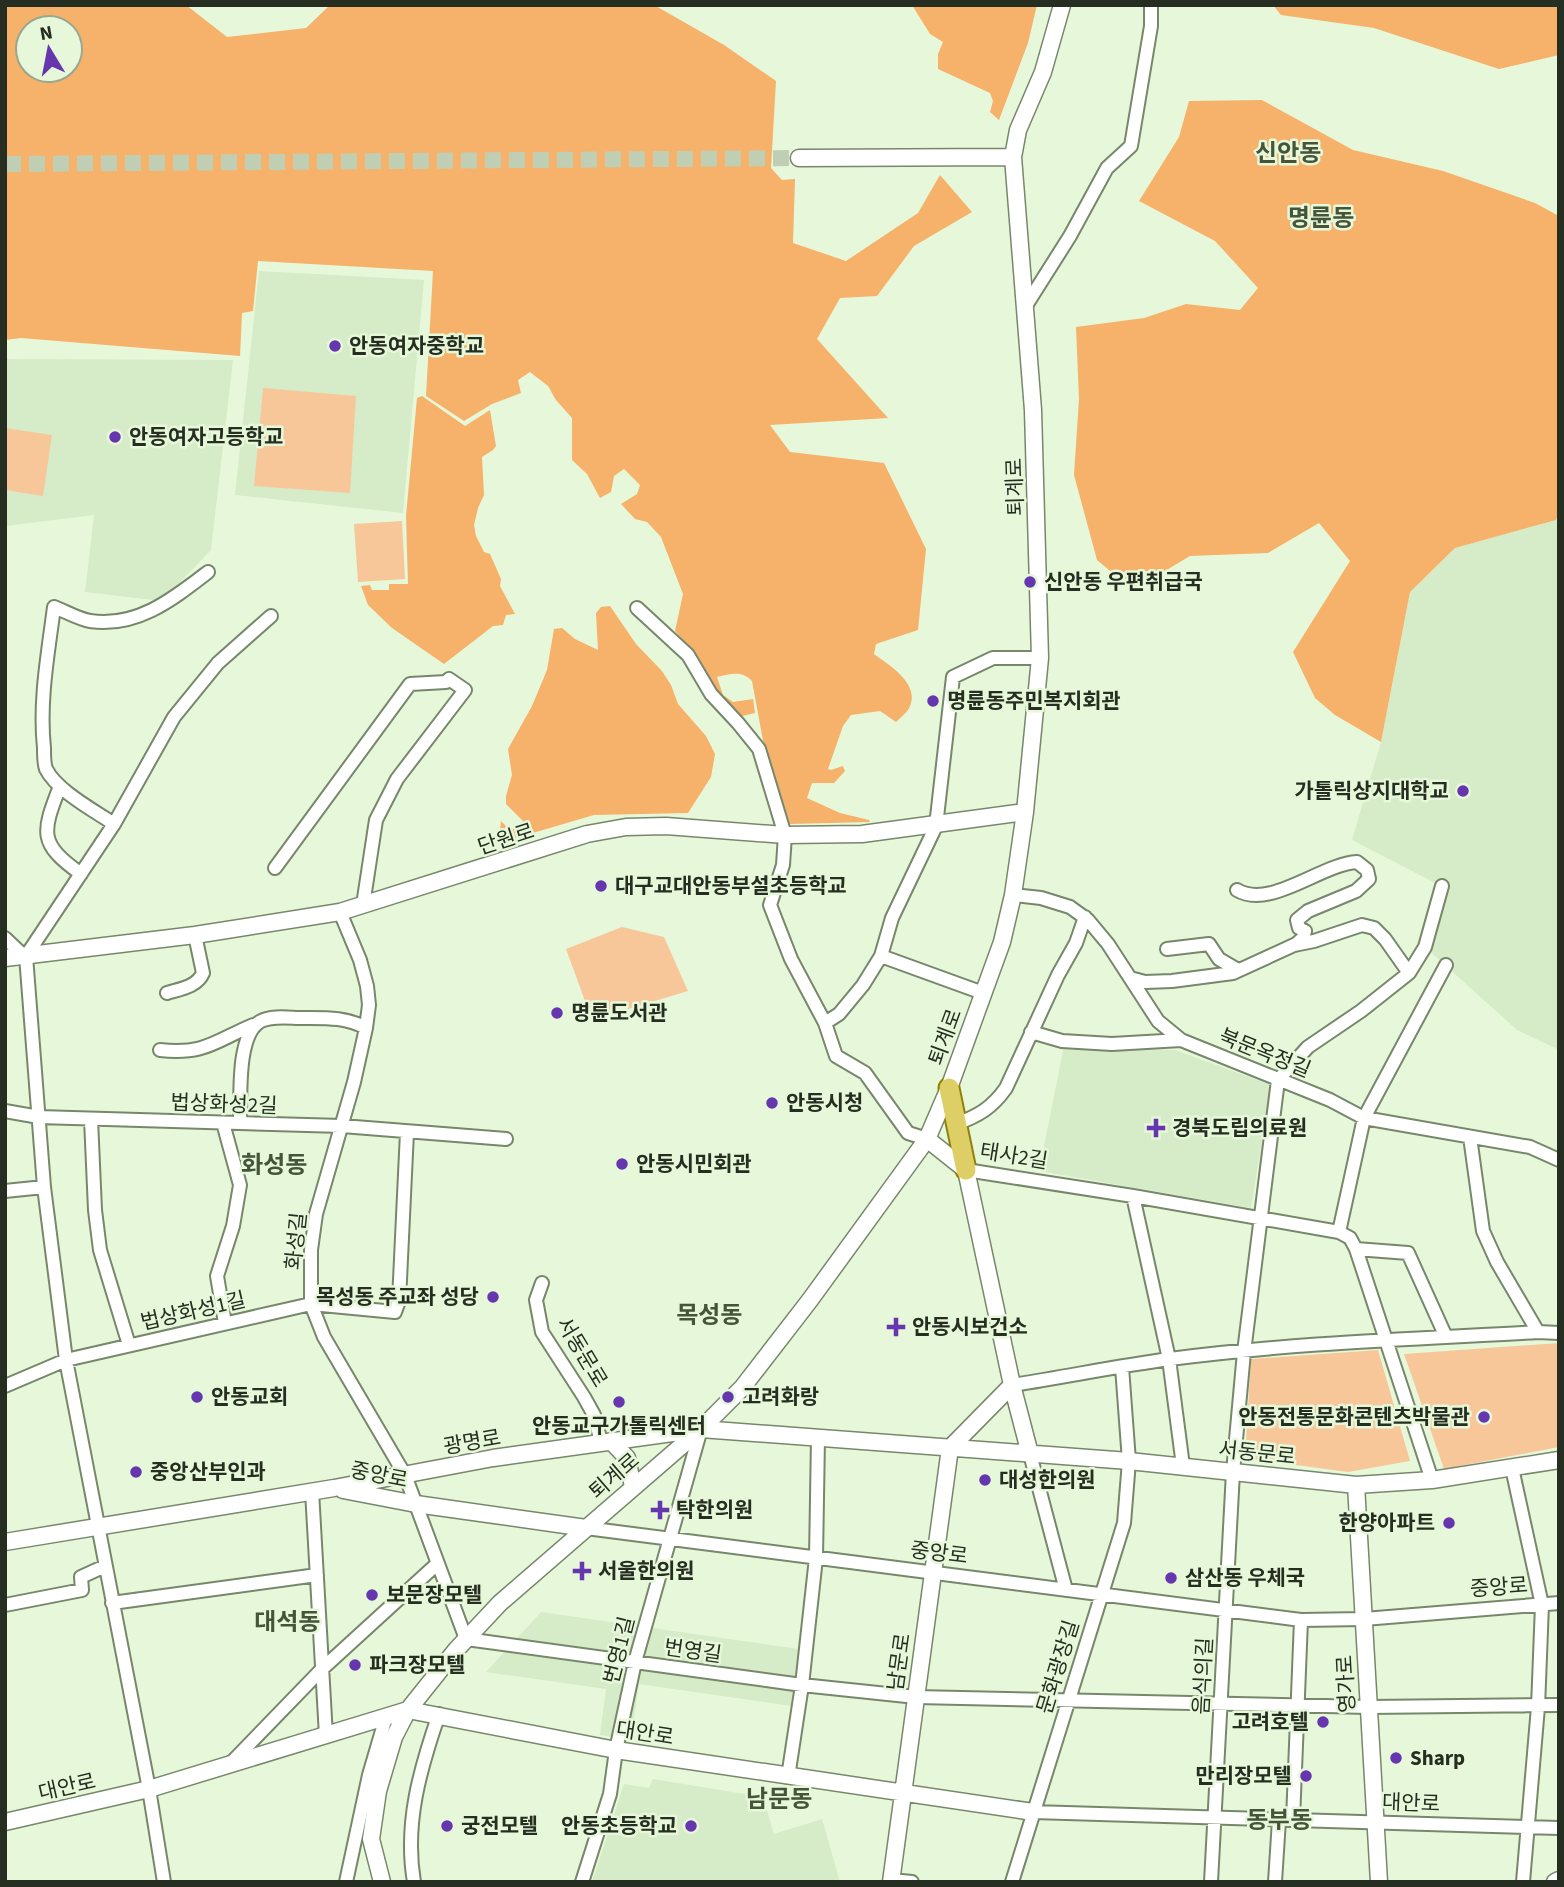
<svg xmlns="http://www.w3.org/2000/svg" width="1564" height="1887" font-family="'Source Sans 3','Noto Sans KR',sans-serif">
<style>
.built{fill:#d6ebc7}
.green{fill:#f7c79a}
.forest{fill:#f6b16a;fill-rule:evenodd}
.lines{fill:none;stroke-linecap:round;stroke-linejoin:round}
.tertiary-tunnel{stroke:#c0cfb4;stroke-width:16;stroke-dasharray:16 8;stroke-linecap:butt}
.minor-casing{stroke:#77876b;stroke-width:16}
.tertiary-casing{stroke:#77876b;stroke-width:19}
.primary-casing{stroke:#8f800c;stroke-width:23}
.minor{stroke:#fff;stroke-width:12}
.tertiary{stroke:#fff;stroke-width:16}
.primary{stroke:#ddce66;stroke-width:19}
.poi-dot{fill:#6536ae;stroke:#e6f8d9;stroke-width:2.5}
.labels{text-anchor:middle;stroke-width:5;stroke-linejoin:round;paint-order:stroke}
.poi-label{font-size:21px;font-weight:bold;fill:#262d21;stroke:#e6f8d9;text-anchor:start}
.street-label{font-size:21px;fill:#262d21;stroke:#e6f8d9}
.quarter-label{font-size:24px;font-weight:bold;fill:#46543a;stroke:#e6f8d9}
</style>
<rect width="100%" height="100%" fill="#e6f8d9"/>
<path class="built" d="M259 271 424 280 403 513 235 495Z
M5 359 233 360 211 550 162 601 85 592 94 515 5 526Z
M1559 512V1050L1517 1030 1425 947 1441 886 1352 840 1381 742 1410 592 1455 548 1556 520Z
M1064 1046 1175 1050 1271 1085 1251 1208 1039 1171Z
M541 1612 799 1649 791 1706 639 1684 631 1740 600 1735 606 1689 486 1672Z
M653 1779 763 1797 774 1834 822 1819 840 1882H592L624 1784 649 1788Z"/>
<path class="green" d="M263 388 356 396 350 493 254 486Z
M5 428 52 435 43 496 5 490Z
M402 521 405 579 358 582 354 524Z
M622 927 664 937 688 991 592 1020 566 949Z
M1559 1343V1447L1444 1469 1404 1354Z
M1378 1350 1410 1461 1348 1472 1245 1458 1251 1359Z"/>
<path class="forest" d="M5 5H186L227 37 306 28 330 5H654L724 45 776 81 771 168 782 180 795 179 793 243 846 261 918 213 940 175 972 212 914 246 877 296 840 298 817 339 888 418 770 425 790 452 884 463 926 549 918 630 876 644 874 654C890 666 923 685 908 710 905 714 900 718 896 722L880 711 851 715 843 726 828 769 831 770 843 766 845 771 834 783H812L807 798 840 813 869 820 870 822 789 824 764 746 752 681C741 670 731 674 717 677L723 695 733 702 753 699 755 713 738 717 714 693 704 670 689 647 675 631 683 594 661 537 647 522 635 519 621 504 637 494 640 485 624 469 614 476 611 492 600 498 587 474 572 460V418L556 400 548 386 530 372 518 380 521 393 492 404 464 421 426 396 433 271 258 261 253 311 242 313 240 356 21 338 5 340ZM28 28H70V70H28Z
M912 5H1037L1028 43 999 120 990 112 993 101 990 93 938 69V54L943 42 930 34Z
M1273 5H1559V55L1499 69 1374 28 1281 15Z
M1262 100 1353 150 1443 171 1535 203 1559 216V512L1556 520 1455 548 1410 592 1381 742 1335 715 1315 698 1293 652 1350 561 1319 523 1268 553 1190 556 1133 590 1097 560 1074 475 1079 399 1076 327 1144 318 1186 304 1240 310 1258 288 1215 241 1139 201 1179 137 1189 101Z
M422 396 465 426 490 410 496 446 493 450 482 457 484 495 478 508 474 525 476 536 484 552 490 554 501 579 500 586 515 614 506 615 503 625 493 626 444 664 392 628 368 605 361 586 370 585 372 590H389V584H408L406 516 417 398Z
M610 606 636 644 662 671 671 685 678 704 706 736 715 754 711 777 688 813 594 815 485 847 500 831 501 821 507 827 515 829 523 821 506 804V796L512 775 508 749 532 706 547 670 554 629 562 628 575 639 598 650 596 613 601 607Z"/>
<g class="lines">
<path class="tertiary-tunnel" d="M5 164 799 158"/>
<defs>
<path id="minor" d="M1027 304 1070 236 1107 168 1131 146 1151 26V5
M637 608 688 655 711 694 738 723 759 749 785 835 783 865 770 905 791 959 825 1023 836 1056 865 1073 908 1133 927 1139
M60 786C42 833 38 843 81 874
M114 824C95 811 57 791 46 769 44 764 44 754 44 748 39 701 48 654 54 607 65 611 78 619 90 621 137 628 173 599 208 572
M275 868 410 684 446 682 449 679 465 690 397 779 376 820 363 905
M1237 890C1270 910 1321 864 1357 862L1367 870 1369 879 1356 891 1308 911 1297 920 1299 928 1305 931 1303 938 1295 945
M1013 895 1041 898 1070 907 1088 920 1108 944 1158 1021 1181 1040 1330 1100 1364 1118 1530 1147 1559 1160
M340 912 360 960 367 986 369 1005 366 1028 354 1082 316 1214 311 1250V1304L324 1337 405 1475 466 1639 802 1685 916 1697 1369 1707 1559 1705
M5 938 23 955
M1167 949 1209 944 1219 959 1238 970
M881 956 983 993
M1130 978 1145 982 1172 981 1233 973 1294 945 1314 941 1362 925 1374 928 1385 939 1409 973
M167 993C180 989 197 987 203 973L195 935
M825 1023 839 1014 863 985 881 956 892 918 936 826 953 677 993 658H1040
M1031 1032 1062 1041 1112 1044 1181 1040
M160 1050C205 1055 215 1041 253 1025
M5 1111 39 1117 342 1126 506 1139
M91 1119 95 1210 100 1250 129 1345
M223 1123 240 1185 233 1226 217 1276 225 1323
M240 1123C241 1098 236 1034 261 1021 272 1015 290 1018 303 1018 326 1018 346 1017 366 1028
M956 1124C978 1116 992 1108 1006 1088L1058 975 1076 943 1085 917
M1470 1137 1483 1231 1497 1262 1538 1332
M966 1170 1133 1196 1339 1232 1350 1238 1356 1249 1432 1480
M5 1191 44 1187
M1133 1196 1169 1359 1183 1466
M1339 1232 1364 1118 1446 965
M1356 1249 1408 1253 1446 1337
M542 1283 536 1300 542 1332 584 1397 594 1415 601 1442
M1012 1385C1065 1377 1117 1366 1170 1359 1292 1343 1415 1339 1538 1332L1559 1333
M5 1386 66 1360 311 1304 395 1312 399 1301 407 1132
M1030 1454 1066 1590
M1512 1468 1542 1605 1538 1707 1523 1882
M312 1491 326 1736
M586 1528 1301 1620 1364 1619 1559 1603
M112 1603 317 1575
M5 1605 82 1590 81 1577 105 1566
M231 1763 322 1669 437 1564
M788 1777 802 1685 816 1558 818 1438
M1033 1812 1559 1828
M1293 1820 1301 1620
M891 1880 912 1882
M164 1882 149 1789 66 1360 44 1187 26 956 114 824 174 717 218 663 271 616
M346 1882 369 1775 386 1717
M414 1882C404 1824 420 1769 439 1714
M582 1882 610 1794 616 1750 635 1662 701 1429
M1012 1882 1124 1523 1129 1461 1122 1367
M1211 1882 1233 1472 1244 1352 1278 1080 1308 1047 1361 1011 1409 973 1425 947 1442 886
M1275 1882 1279 1820"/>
<path id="tertiary" d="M799 158 1013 157
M5 958 195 935 340 912 587 834 626 827 666 826 785 835 862 834 1025 812
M927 1139 966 1170 1012 1385 1030 1454
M611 1441 627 1458 633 1487
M950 1448 1012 1385
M1356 1485 1379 1882
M343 1490 416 1504 586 1528
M5 1542 334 1488 493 1458 701 1429 1129 1461 1356 1485 1432 1480 1559 1460
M5 1822 149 1789 408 1710 616 1750 1033 1812
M382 1882 371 1839 378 1791 394 1737 408 1710 456 1650 500 1603 701 1429 742 1388 810 1300 927 1139 949 1088 1002 942 1013 895 1025 812 1040 658 1033 410 1013 157 1018 130 1043 72 1062 5
M891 1882 950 1448
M1555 1882 1559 1880"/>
<path id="primary" d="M949 1088 966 1170"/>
</defs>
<use href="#minor" class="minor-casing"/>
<use href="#tertiary" class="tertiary-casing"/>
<use href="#primary" class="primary-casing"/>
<use href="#minor" class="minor"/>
<use href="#tertiary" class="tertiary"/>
<use href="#primary" class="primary"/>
</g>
<g class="poi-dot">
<circle cx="335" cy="346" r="7"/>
<circle cx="115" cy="437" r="7"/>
<circle cx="1030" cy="582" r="7"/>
<circle cx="933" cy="701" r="7"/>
<circle cx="1463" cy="791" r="7"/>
<circle cx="601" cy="886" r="7"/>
<circle cx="557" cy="1013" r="7"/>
<circle cx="772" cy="1103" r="7"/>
<path d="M1152.5 1117.5h7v7h7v7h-7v7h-7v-7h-7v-7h7z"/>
<circle cx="622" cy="1164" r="7"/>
<circle cx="493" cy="1297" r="7"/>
<path d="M892.5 1316.5h7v7h7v7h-7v7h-7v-7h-7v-7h7z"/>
<circle cx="197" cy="1397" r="7"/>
<circle cx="728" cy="1397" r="7"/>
<circle cx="619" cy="1402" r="7"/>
<circle cx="1484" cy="1417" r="7"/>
<circle cx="136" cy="1472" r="7"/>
<circle cx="985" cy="1480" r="7"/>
<path d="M656.5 1499.5h7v7h7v7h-7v7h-7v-7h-7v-7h7z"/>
<circle cx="1449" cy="1523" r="7"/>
<path d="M578.5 1560.5h7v7h7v7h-7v7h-7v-7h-7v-7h7z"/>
<circle cx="1171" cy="1578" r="7"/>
<circle cx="372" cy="1595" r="7"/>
<circle cx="355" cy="1665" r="7"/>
<circle cx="1323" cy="1722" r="7"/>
<circle cx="1396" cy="1758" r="7"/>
<circle cx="1306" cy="1776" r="7"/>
<circle cx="447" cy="1826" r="7"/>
<circle cx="691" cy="1826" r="7"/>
</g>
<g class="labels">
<g class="poi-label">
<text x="349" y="353">안동여자중학교</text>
<text x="129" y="444">안동여자고등학교</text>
<text x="1044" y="589">신안동 우편취급국</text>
<text x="947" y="708">명륜동주민복지회관</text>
<text x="1449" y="798" text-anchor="end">가톨릭상지대학교</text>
<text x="615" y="893">대구교대안동부설초등학교</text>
<text x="571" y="1020">명륜도서관</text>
<text x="786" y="1110">안동시청</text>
<text x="1172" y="1135">경북도립의료원</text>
<text x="636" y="1171">안동시민회관</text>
<text x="479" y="1304" text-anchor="end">목성동 주교좌 성당</text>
<text x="912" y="1334">안동시보건소</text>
<text x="211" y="1404">안동교회</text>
<text x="742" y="1404">고려화랑</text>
<text x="1470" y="1424" text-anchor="end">안동전통문화콘텐츠박물관</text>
<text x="619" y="1433" text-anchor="middle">안동교구가톨릭센터</text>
<text x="150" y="1479">중앙산부인과</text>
<text x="999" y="1487">대성한의원</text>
<text x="676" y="1517">탁한의원</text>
<text x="1435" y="1530" text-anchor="end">한양아파트</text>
<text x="598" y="1578">서울한의원</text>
<text x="1185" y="1585">삼산동 우체국</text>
<text x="386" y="1602">보문장모텔</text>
<text x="369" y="1672">파크장모텔</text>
<text x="1309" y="1729" text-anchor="end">고려호텔</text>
<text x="1410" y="1765">Sharp</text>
<text x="1292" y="1783" text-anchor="end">만리장모텔</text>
<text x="461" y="1833">궁전모텔</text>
<text x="677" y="1833" text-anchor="end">안동초등학교</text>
</g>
<g class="street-label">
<text transform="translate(1015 487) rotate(-92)" y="7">퇴계로</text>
<text transform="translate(506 839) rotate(-18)" y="7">단원로</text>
<text transform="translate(945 1037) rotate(-70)" y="7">퇴계로</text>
<text transform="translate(1265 1053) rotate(22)" y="7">북문옥정길</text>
<text transform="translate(224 1104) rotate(2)" y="7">법상화성2길</text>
<text transform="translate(1014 1156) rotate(9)" y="7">태사2길</text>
<text transform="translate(296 1241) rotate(-84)" y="7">화성길</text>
<text transform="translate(193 1311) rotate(-13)" y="7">법상화성1길</text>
<text transform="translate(582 1352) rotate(59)" y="7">서동문로</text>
<text transform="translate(472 1442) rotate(-10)" y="7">광명로</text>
<text transform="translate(1257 1453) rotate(6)" y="7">서동문로</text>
<text transform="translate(379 1475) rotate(11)" y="7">중앙로</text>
<text transform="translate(614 1476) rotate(-41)" y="7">퇴계로</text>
<text transform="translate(939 1553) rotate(7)" y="7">중앙로</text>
<text transform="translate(1499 1587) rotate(-4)" y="7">중앙로</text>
<text transform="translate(619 1650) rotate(-76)" y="7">번영1길</text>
<text transform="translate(693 1651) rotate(8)" y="7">번영길</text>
<text transform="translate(899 1662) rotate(-82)" y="7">남문로</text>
<text transform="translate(1058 1667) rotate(-73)" y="7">문화광장길</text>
<text transform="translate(1203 1676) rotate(-87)" y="7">음식의길</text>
<text transform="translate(1346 1684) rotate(-93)" y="7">영가로</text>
<text transform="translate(645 1733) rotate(9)" y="7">대안로</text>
<text transform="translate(67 1787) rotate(-13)" y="7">대안로</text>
<text transform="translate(1411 1803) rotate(2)" y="7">대안로</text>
</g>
<g class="quarter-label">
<text x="1288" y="161">신안동</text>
<text x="1321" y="226">명륜동</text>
<text x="274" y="1173">화성동</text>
<text x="709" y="1323">목성동</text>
<text x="287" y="1630">대석동</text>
<text x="779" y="1807">남문동</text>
<text x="1279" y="1828">동부동</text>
</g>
</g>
<rect width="1564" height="1887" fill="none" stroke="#262d21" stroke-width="14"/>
<g transform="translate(49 49) rotate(350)"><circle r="33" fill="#e6f8d9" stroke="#99a78f" stroke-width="2"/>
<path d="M0-5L12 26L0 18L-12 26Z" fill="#6536ae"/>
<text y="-10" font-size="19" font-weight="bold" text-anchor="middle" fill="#262d21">N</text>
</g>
</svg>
